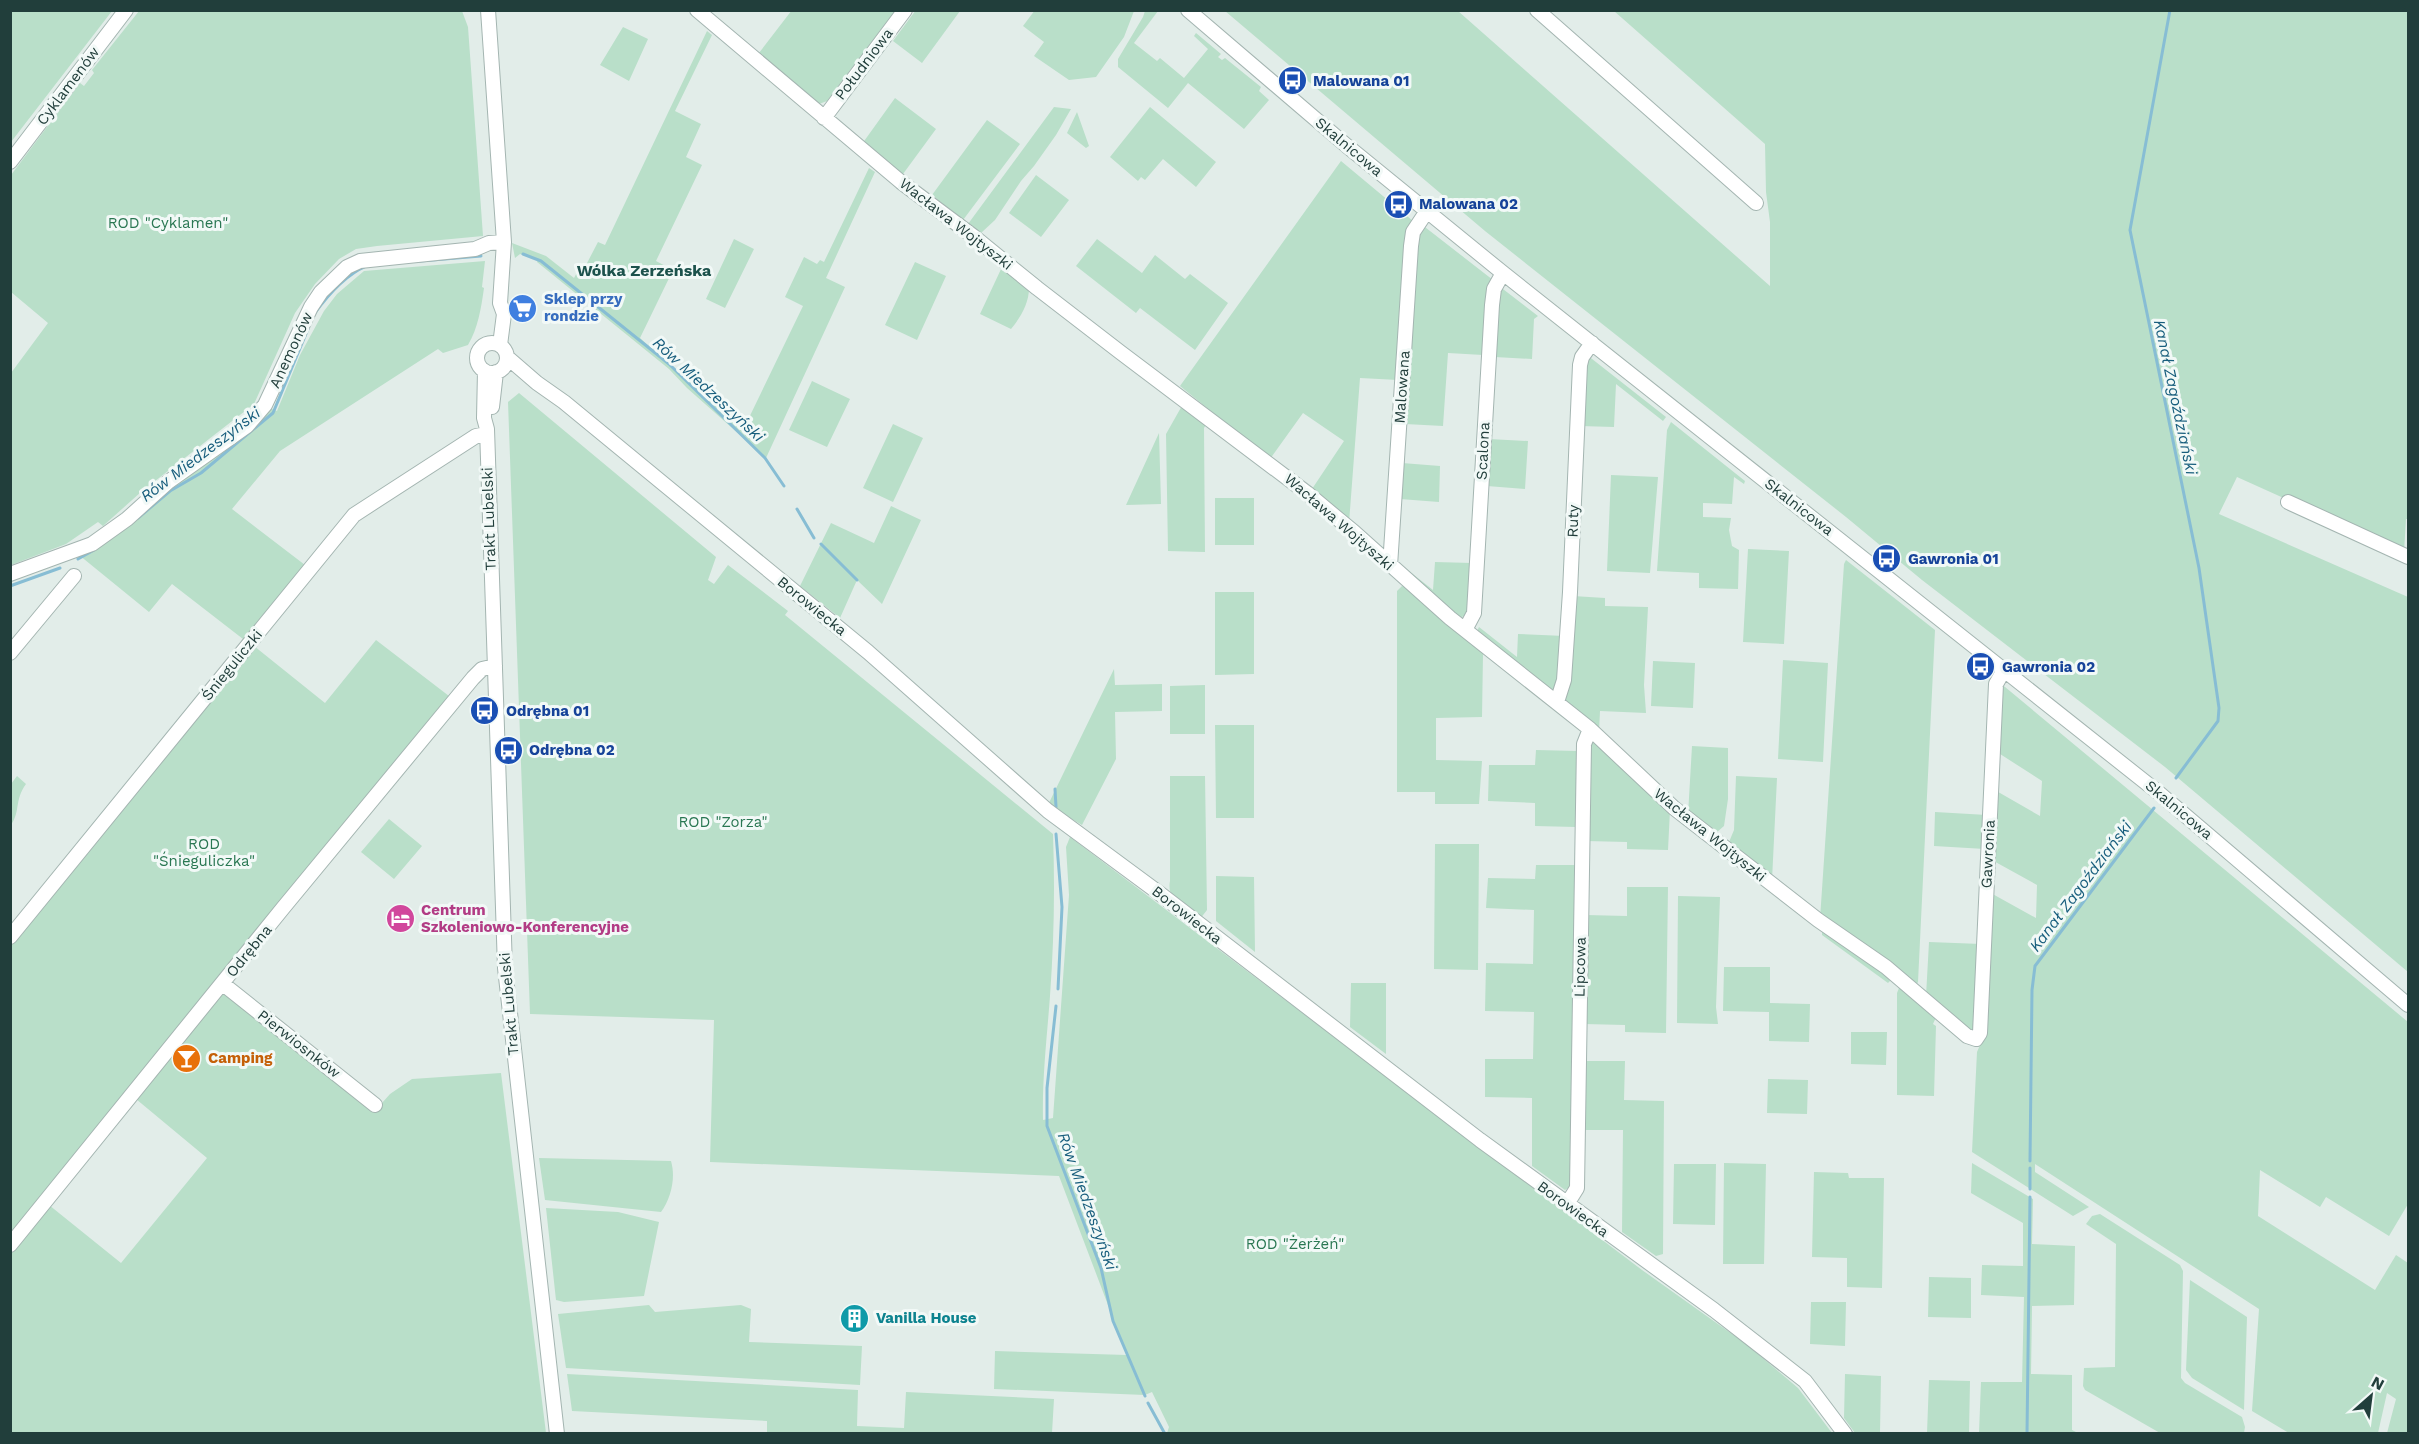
<svg xmlns="http://www.w3.org/2000/svg" width="2419" height="1444" font-family="'Work Sans',sans-serif">
<style>
.green{fill:#b9dfc9}
.lines{fill:none;stroke-linecap:round;stroke-linejoin:round}
.stream{stroke:#87bdd4;stroke-width:3}
.minor-casing{stroke:#a4b5b1;stroke-width:16}
.minor{stroke:#fff;stroke-width:14}
.labels{text-anchor:middle;stroke-width:6;stroke-linejoin:round;paint-order:stroke}
.street-label{font-size:15px;fill:#213e3b;stroke:#f2f9f7}
.transit-label{font-size:15px;font-weight:bold;fill:#164399;stroke:#f2f9f7;text-anchor:start}
.park-label{font-size:15px;fill:#297752;stroke:#f2f9f7}
.shop-label{font-size:15px;font-weight:bold;fill:#366cbe;stroke:#f2f9f7;text-anchor:start}
.hotel-label{font-size:15px;font-weight:bold;fill:#b23c85;stroke:#f2f9f7;text-anchor:start}
.food-label{font-size:15px;font-weight:bold;fill:#c56008;stroke:#f2f9f7;text-anchor:start}
.culture-label{font-size:15px;font-weight:bold;fill:#0d838f;stroke:#f2f9f7;text-anchor:start}
.neighbourhood-label{font-size:16px;font-weight:bold;fill:#1c524c;stroke:#f2f9f7}
.water-label{font-size:16px;font-style:italic;fill:#185e7d;stroke:#f2f9f7}
</style>
<rect width="100%" height="100%" fill="#e2ede9"/>
<path class="green" d="M11 10 112 11 11 142 10 11Z
M792 10H895V11L827 101 819 104 759 53Z
M916 10 960 11 922 63 893 41Z
M1035 10H1134V11L1124 37 1096 77 1069 80 1034 56 1044 42 1023 26Z
M1781 10 2408 11V519H2406L2404 552 2237 477 2219 514 2408 597V972L2165 767 1922 580 1846 517 1485 231 1225 11H1458L1770 286V222L1766 192 1765 144 1614 11Z
M139 11H462L468 27 483 236 377 246 356 249 339 259 315 284 295 313 254 404 141 492 103 526 98 522 66 544 11 565V373L48 323 11 292V175L80 83 84 86 94 73 92 70Z
M1145 11H1158L1134 43 1157 61 1160 58 1184 78 1208 49 1194 36 1196 33 1221 54 1218 57 1222 60 1225 58 1261 87 1259 91 1269 100 1244 129 1188 83 1168 108 1118 67V59L1143 17Z
M623 27 648 39 629 81 600 65Z
M707 31 712 35 675 111 701 124 686 157 702 165 656 261 673 270 640 338 689 382 692 377 745 426 803 306 785 297 804 257 817 264 820 260 824 262 869 168 875 172 826 278 845 287 766 458 687 388 669 369 537 262 538 260 520 254 515 258 512 243 546 256 574 278 579 269 586 265 598 242 605 245Z
M895 98 936 129 903 174 900 175 862 144Z
M1054 107 1071 109 1056 135 1034 166 1021 181 995 220 981 233 968 224Z
M1150 107 1216 162 1196 187 1163 159 1145 180 1141 177 1138 181 1110 157Z
M1077 112 1089 146 1086 148 1067 133Z
M987 120 1020 144 963 220 932 195Z
M1341 161 1413 221 1408 227 1398 380 1360 378 1349 523 1310 492 1344 441 1303 413 1270 459 1180 386Z
M1036 175 1069 200 1041 237 1009 213Z
M1421 224 1493 280 1483 355 1448 353 1443 426 1405 424 1415 246Z
M734 239 754 249 725 308 706 299Z
M1097 239 1142 273 1155 255 1185 279 1190 274 1228 303 1195 350 1140 308 1136 313 1076 266Z
M485 261 482 287 484 288C481 309 478 328 468 345L443 353 438 349 280 451 232 509 305 565 243 639 172 584 149 612 79 555 269 408 277 411 300 355 324 311 337 294 364 271Z
M915 262 946 276 917 340 885 325Z
M1002 267 1029 288C1029 303 1021 317 1011 329L980 314Z
M1499 286 1538 316 1534 319 1532 359 1495 357Z
M1587 355 1666 417 1663 421 1616 384 1614 427 1580 426Z
M812 381 850 399 827 447 789 430Z
M519 393 716 557 708 580 714 584 728 565 788 611 785 615 1053 834C1055 888 1054 942 1050 996 1047 1037 1042 1078 1043 1120L1053 1118 1069 895 1066 847 1070 837 1642 1270 1746 1344 1798 1388 1832 1433H1167L1169 1427 1152 1392 1145 1395 994 1389 995 1351 1127 1355 1059 1176 710 1162 714 1020 530 1014 508 402Z
M1183 404 1208 421 1204 428 1205 552 1168 551 1166 434Z
M1671 422 1745 481 1744 484 1734 477 1732 504 1703 503V517L1731 518 1729 530 1732 546 1739 550 1738 589 1699 588V573L1657 571 1667 430Z
M893 424 923 438 893 502 863 488Z
M1159 433 1161 504 1126 505Z
M1489 439 1528 441 1525 489 1487 486Z
M1402 463 1440 466 1439 502 1400 499Z
M1611 475 1658 477 1650 573 1607 571Z
M1215 498H1254V545H1215Z
M891 506 921 520 882 604 857 580 840 618 800 586 831 523 874 543Z
M1748 549 1789 551 1784 644 1743 642Z
M1395 560 1433 590 1435 562 1472 563 1469 614 1457 619Z
M1846 560 1935 630 1918 982 1916 985 1820 919 1844 564Z
M1402 586 1410 589 1478 646 1483 654 1482 717 1436 718V760L1482 761 1479 804H1435V792H1397V591Z
M1215 592H1254V674L1215 675Z
M1573 596 1605 598V606L1648 607 1644 685 1646 713 1600 711 1599 732 1565 703Z
M1479 627 1517 657 1518 634 1565 636 1558 685 1553 689 1545 688 1476 633Z
M376 640 449 696 11 1234V945L231 675 235 673 236 668 254 646 325 703Z
M1783 660 1828 663 1823 762 1778 759Z
M1653 661 1695 663 1693 708 1651 706Z
M1114 669 1115 685 1162 684V711L1115 712 1116 759 1082 825 1048 805Z
M1999 682 2408 1022V1204L2389 1236 2326 1197 2320 1207 2260 1170 2258 1216 2375 1290 2396 1255 2408 1263V1433H2387L2396 1399 2387 1393 2378 1433H2289L2252 1411 2259 1309 2035 1164V1172L2089 1207 2073 1216 1972 1152 1977 1052 1987 1029 1985 992 1989 892 2036 918 2037 885 1990 859 1993 789 2040 816 2042 781 1997 752Z
M1205 685V734H1170V686Z
M1215 725H1254V818H1216Z
M1595 739 1670 810 1668 850 1627 849V842L1586 841 1590 741Z
M1692 746 1728 748V799L1724 826 1717 832 1707 831 1688 815Z
M1536 750 1578 751 1576 827 1535 826V803L1488 801 1489 765H1535Z
M17 776 26 784C14 801 21 810 11 825V784Z
M1170 776H1205L1207 910 1200 919C1186 909 1166 901 1170 881Z
M1736 776 1777 778 1772 880 1729 842 1734 830Z
M1935 812 1987 815 1985 849 1934 846Z
M389 819 422 846 394 879 361 852Z
M1435 844H1479L1478 970 1434 969Z
M1536 865H1576L1571 1186 1565 1190 1532 1166V1098L1485 1097V1059H1533L1534 1012 1485 1011 1486 963 1533 964 1534 910 1486 908 1488 878 1535 879Z
M1216 876 1254 877 1255 952 1216 921Z
M1627 887H1668L1666 1033 1625 1032V1025L1584 1024 1586 915 1627 916Z
M1678 896 1720 897 1716 1007 1718 1024 1677 1023Z
M1822 931H1825L1888 975 1890 981 1888 983 1822 935Z
M1929 942 1981 944 1975 1031 1972 1033 1926 996Z
M1724 967H1770V1003L1810 1004 1809 1042 1769 1041V1012L1723 1011Z
M1351 983H1386V1054L1350 1027Z
M1904 987 1937 1015 1933 1024 1936 1026 1934 1096 1897 1095V993L1899 988Z
M224 991 374 1112 390 1094 412 1079 501 1073 546 1433H11L10 1253 49 1205 121 1263 207 1158 136 1099Z
M1851 1032H1887L1886 1065 1851 1064Z
M1584 1061H1625L1624 1100 1664 1101 1663 1254 1656 1256 1622 1232 1623 1130H1582Z
M1768 1079 1808 1080 1807 1114 1767 1113Z
M539 1158 671 1161C676 1178 671 1198 661 1212L545 1200Z
M1724 1163 1766 1164 1764 1264H1723Z
M1972 1163 2033 1199 2032 1244 2075 1246 2074 1305 2032 1306 2031 1374 2072 1375V1430L2078 1433H1979L1981 1382H2022L2024 1297 1981 1295 1982 1265 2023 1266V1223L1971 1193Z
M1674 1164H1716L1715 1225 1673 1224Z
M1814 1172 1848 1173 1849 1178H1884L1882 1288 1847 1287V1258L1812 1257Z
M546 1208 618 1212 659 1222 644 1296 564 1302 556 1300Z
M2100 1214 2180 1265 2183 1271 2181 1378 2185 1383 2242 1417 2245 1427 2244 1433H2160L2085 1390 2083 1386 2084 1368 2115 1367 2116 1244 2086 1224 2092 1216Z
M1929 1277 1971 1278V1318L1928 1317Z
M2190 1280 2247 1317 2244 1410 2192 1378 2186 1370Z
M1811 1302H1846L1845 1346 1810 1344Z
M649 1305 655 1312 741 1305 751 1309 749 1342 862 1346 860 1385 566 1368 558 1314Z
M567 1374 858 1390 857 1426 904 1428 906 1392 1054 1399 1052 1433 767 1434V1421L572 1411Z
M1845 1374 1881 1376 1880 1433H1855L1844 1418Z
M1929 1380 1970 1381 1969 1433H1927Z"/>
<g class="lines">
<path class="stream" d="M2170 10 2130 230 2199 568 2219 708 2218 721 2176 778
M523 254 541 261 669 364 765 458 784 486
M420 261 481 256
M314 314C327 296 345 275 366 266
M797 509 814 538
M138 518 170 491 201 473 273 413 308 329
M821 544 857 580
M78 559 94 550
M10 586 60 568
M1055 789 1056 807
M1056 834 1062 907 1058 989
M1056 1006 1047 1088V1126L1101 1268 1113 1321 1145 1396
M2030 1161 2032 990 2035 966 2154 808
M2030 1189V1168
M1148 1403 1165 1434
M2027 1434 2030 1197"/>
<defs>
<path id="minor" d="M488 10 504 242 500 303 504 314 500 345
M697 10 901 182 973 236 1037 288 1120 352 1307 493 1355 533 1450 618 1590 729 1674 808 1818 920 1886 967 1967 1036 1976 1039 1980 1033 1996 684 2004 670
M1188 10 1347 146 1503 273 2159 793 2408 1005
M1537 10 1756 203
M824 118 905 10
M10 162 126 10
M477 358a15 15 0 1 1 30 0a15 15 0 1 1-30 0Z
M507 357 537 383 564 402 868 652 1048 811 1159 893 1480 1140 1714 1310 1805 1381 1845 1434
M485 371 484 418 487 429 505 968 557 1434
M492 407 496 372
M2288 502 2408 557
M1390 566 1411 246 1413 232 1427 211
M10 574 92 544 127 519 168 482 247 426 265 405 311 307 321 292 347 267 360 261 475 249 489 243 504 242
M1465 630 1474 613 1492 305 1494 289 1503 273
M10 653 74 576
M1557 702 1564 680 1570 592 1580 365 1582 357 1592 343
M10 937 354 515 476 436 487 434
M223 984 375 1105
M1567 1204 1577 1188 1584 744 1590 729
M10 1245 283 908 473 678 482 669 495 666"/>
</defs>
<use href="#minor" class="minor-casing"/>
<use href="#minor" class="minor"/>
</g>
<defs>
<symbol id="bus-disc" viewBox="-11 -11 22 22"><circle r="9.5" fill="#1a4fb4" stroke="#f2f9f7"/><path d="M-5-6H5V4H4V6H2V4H-2V6H-4V4H-5ZM-3.5-4V0h7V-4ZM-3.5 1.2v1.5H-2V1.2ZM2 1.2v1.5H3.5V1.2Z" fill="#fff"/></symbol>
<symbol id="supermarket-disc" viewBox="-11 -11 22 22"><circle r="9.5" fill="#3f7fe0" stroke="#f2f9f7"/><path d="M-6-5.5h2.5l.6 2H6L4.5 2H-2.5L-4.4-4H-6ZM-1.5 3.2a1.3 1.3 0 1 0 .1 0ZM3 3.2a1.3 1.3 0 1 0 .1 0Z" fill="#fff"/></symbol>
<symbol id="hotel-disc" viewBox="-11 -11 22 22"><circle r="9.5" fill="#d1479c" stroke="#f2f9f7"/><path d="M-6-4.5h1.5V1H6V5H4.5V3h-9V5H-6ZM-4 0a1.8 1.8 0 1 1 3.6 0ZM.5 0V-2.5h3Q6-2.5 6 0Z" fill="#fff"/></symbol>
<symbol id="bar-disc" viewBox="-11 -11 22 22"><circle r="9.5" fill="#e8710a" stroke="#f2f9f7"/><path d="M-6-5H6L.8 .8V4.5H3.5V6h-7V4.5H-.8V.8Z" fill="#fff"/></symbol>
<symbol id="building-disc" viewBox="-11 -11 22 22"><circle r="9.5" fill="#0f9aa8" stroke="#f2f9f7"/><path d="M-4-6H4V6H1V3H-1V6H-4ZM-2.5-4.3h1.7v1.8h-1.7ZM.8-4.3h1.7v1.8H.8ZM-2.5-1h1.7V.8h-1.7ZM.8-1h1.7V.8H.8Z" fill="#fff"/></symbol>
</defs>
<g fill-rule="evenodd">
<use href="#bus-disc" x="1276" y="64" width="33" height="33"/>
<use href="#bus-disc" x="1382" y="188" width="33" height="33"/>
<use href="#supermarket-disc" x="506" y="292" width="33" height="33"/>
<use href="#bus-disc" x="1870" y="542" width="33" height="33"/>
<use href="#bus-disc" x="1964" y="650" width="33" height="33"/>
<use href="#bus-disc" x="468" y="694" width="33" height="33"/>
<use href="#bus-disc" x="492" y="734" width="33" height="33"/>
<use href="#hotel-disc" x="384" y="902" width="33" height="33"/>
<use href="#bar-disc" x="170" y="1042" width="33" height="33"/>
<use href="#building-disc" x="838" y="1302" width="33" height="33"/>
</g>
<g class="labels">
<g class="street-label">
<text transform="translate(864 64) rotate(-53)" y="5">Południowa</text>
<text transform="translate(68 86) rotate(-53)" y="5">Cyklamenów</text>
<text transform="translate(1349 147) rotate(40)" y="5">Skalnicowa</text>
<text transform="translate(956 224) rotate(38)" y="5">Wacława Wojtyszki</text>
<text transform="translate(291 350) rotate(-65)" y="5">Anemonów</text>
<text transform="translate(1402 387) rotate(-86)" y="5">Malowana</text>
<text transform="translate(1483 451) rotate(-87)" y="5">Scalona</text>
<text transform="translate(1799 507) rotate(38)" y="5">Skalnicowa</text>
<text transform="translate(489 519) rotate(-92)" y="5">Trakt Lubelski</text>
<text transform="translate(1573 521) rotate(-88)" y="5">Ruty</text>
<text transform="translate(1339 522) rotate(41)" y="5">Wacława Wojtyszki</text>
<text transform="translate(812 606) rotate(39)" y="5">Borowiecka</text>
<text transform="translate(232 665) rotate(-51)" y="5">Śnieguliczki</text>
<text transform="translate(2179 810) rotate(40)" y="5">Skalnicowa</text>
<text transform="translate(1710 835) rotate(39)" y="5">Wacława Wojtyszki</text>
<text transform="translate(1988 854) rotate(-87)" y="5">Gawronia</text>
<text transform="translate(1187 915) rotate(38)" y="5">Borowiecka</text>
<text transform="translate(249 951) rotate(-51)" y="5">Odrębna</text>
<text transform="translate(1580 967) rotate(-89)" y="5">Lipcowa</text>
<text transform="translate(509 1004) rotate(-95)" y="5">Trakt Lubelski</text>
<text transform="translate(299 1044) rotate(38)" y="5">Pierwiosnków</text>
<text transform="translate(1573 1209) rotate(36)" y="5">Borowiecka</text>
</g>
<g class="transit-label">
<text x="1313" y="86">Malowana 01</text>
<text x="1419" y="209">Malowana 02</text>
<text x="1908" y="564">Gawronia 01</text>
<text x="2002" y="672">Gawronia 02</text>
<text x="506" y="716">Odrębna 01</text>
<text x="529" y="755">Odrębna 02</text>
</g>
<g class="park-label">
<text x="168" y="228">ROD "Cyklamen"</text>
<text x="723" y="827">ROD "Zorza"</text>
<text x="204" y="849">ROD<tspan x="204" dy="17">"Śnieguliczka"</tspan></text>
<text x="1295" y="1249">ROD "Żerżeń"</text>
</g>
<g class="shop-label">
<text x="544" y="304">Sklep przy<tspan x="544" dy="17">rondzie</tspan></text>
</g>
<g class="hotel-label">
<text x="421" y="915">Centrum<tspan x="421" dy="17">Szkoleniowo-Konferencyjne</tspan></text>
</g>
<g class="food-label">
<text x="208" y="1063">Camping</text>
</g>
<g class="culture-label">
<text x="876" y="1323">Vanilla House</text>
</g>
<g class="neighbourhood-label">
<text x="644" y="276">Wólka Zerzeńska</text>
</g>
<g class="water-label">
<text transform="translate(709 389) rotate(43)" y="6">Rów Miedzeszyński</text>
<text transform="translate(2176 397) rotate(78)" y="6">Kanał Zagoździański</text>
<text transform="translate(200 454) rotate(-37)" y="6">Rów Miedzeszyński</text>
<text transform="translate(2080 886) rotate(-53)" y="6">Kanał Zagoździański</text>
<text transform="translate(1088 1201) rotate(70)" y="6">Rów Miedzeszyński</text>
</g>
</g>
<rect width="2419" height="1444" fill="none" stroke="#213e3b" stroke-width="24"/>
<g transform="translate(2371 1396) rotate(28)" stroke="#f2f9f7" stroke-width="4.5" paint-order="stroke">
<path d="M0-4.5L10 22L0 15L-10 22Z" fill="#213e3b"/>
<text y="-9" font-size="16" font-weight="bold" text-anchor="middle" fill="#213e3b">N</text>
</g>
</svg>
